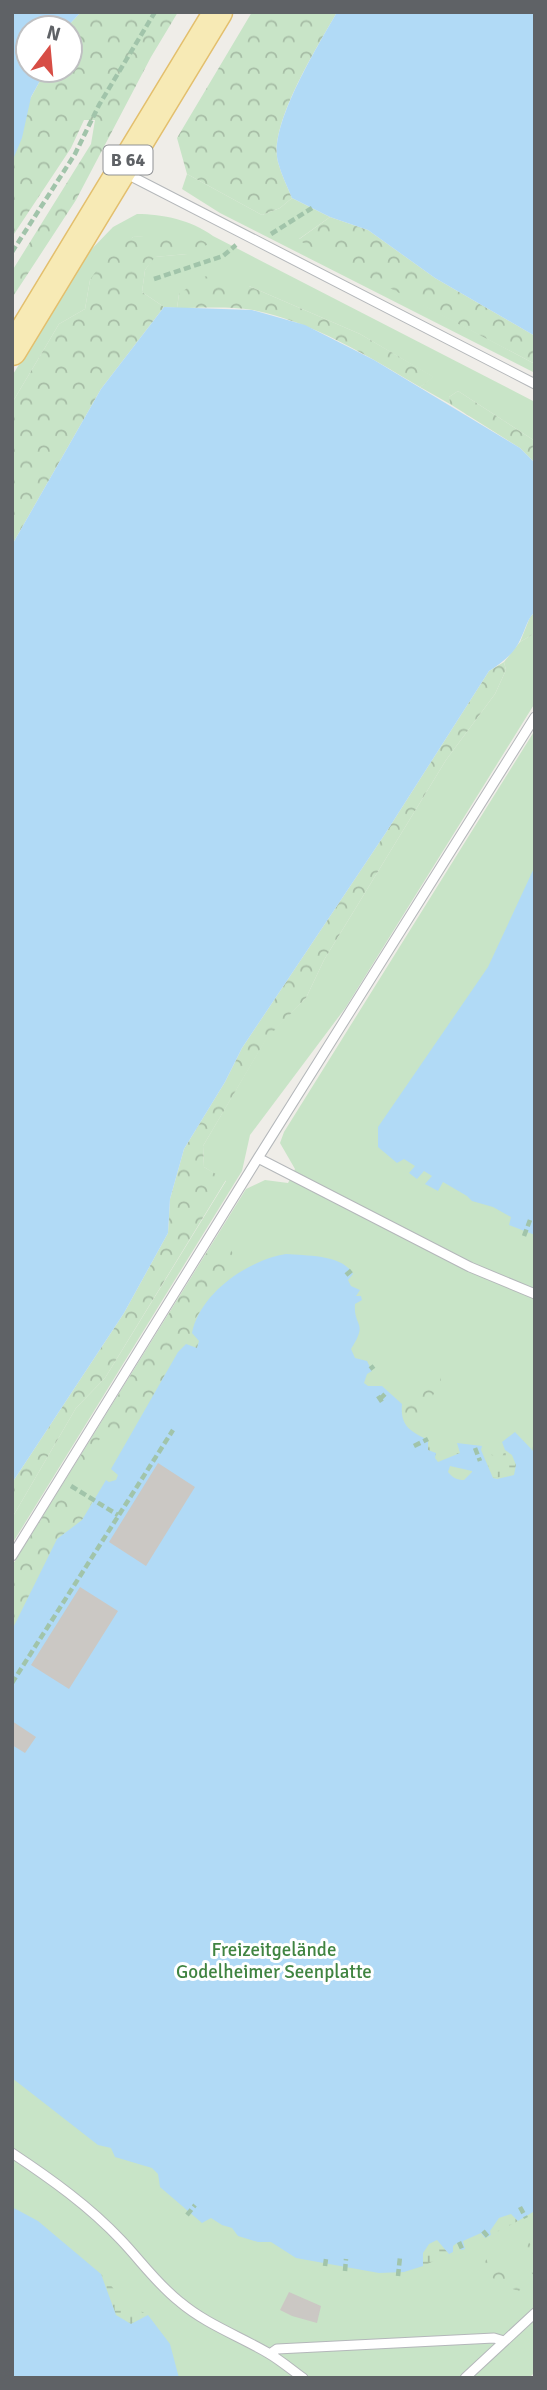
<svg xmlns="http://www.w3.org/2000/svg" width="547" height="2390" font-family="Signika,sans-serif">
<style>
.green{fill:#c8e4c7}
.forest{fill:url(#forest-crowns)}
.wetland{fill:url(#wetland-marsh)}
.water{fill:#b1daf6;fill-rule:evenodd}
.building{fill:#cbc8c4}
.lines{fill:none;stroke-linecap:round;stroke-linejoin:round}
.service-casing{stroke:#b4b7ba;stroke-width:11}
.primary-casing{stroke:#e3bf6d;stroke-width:31}
.path{stroke:#a1c4aa;stroke-width:4.5;stroke-dasharray:7 3.5;stroke-linecap:butt}
.service{stroke:#fff;stroke-width:9}
.primary{stroke:#f7eab5;stroke-width:28}
.labels{text-anchor:middle;stroke-width:6;stroke-linejoin:round;paint-order:stroke}
.shield{fill:#fff;stroke:#8f9194;stroke-width:2}
.shield-label{font-size:18px;font-weight:bold;fill:#5f6266}
.park-label{font-size:19px;fill:#408441;stroke:#fff}
</style>
<defs>
<pattern id="forest-crowns" width="20" height="18" patternUnits="userSpaceOnUse" patternTransform="scale(1.75)"><rect width="20" height="18" fill="#c8e4c7"/><path d="M2 6a3 3 0 1 1 6 0M12 15a3 3 0 1 1 6 0" fill="none" stroke="#a6bca5"/></pattern>
<pattern id="wetland-marsh" width="20" height="14" patternUnits="userSpaceOnUse" patternTransform="scale(1.75)"><rect width="20" height="14" fill="#c8e4c7"/><path d="M1 5h8M5 5V1M11 12h8M15 12V8" fill="none" stroke="#a6bca5"/></pattern>
</defs>
<rect width="100%" height="100%" fill="#efede8"/>
<path class="green" d="M187 174 262 215 280 208 292 198 330 217 299 239 535 364V373L220 213 182 189Z
M137 214C163 214 191 220 213 236L535 402V441L458 391 449 397 450 404 420 387 433 377 360 334 249 286 179 294 177 308 164 307 142 292 145 270 154 257 187 254 189 234 133 237 90 280 85 309 59 324 12 403V376L85 256 113 227Z
M535 633V703L346 1007 250 1135 242 1171 12 1544V1518L76 1408 105 1378 226 1181 204 1167 203 1146 267 1037 306 998 324 960 446 760 495 694 506 670 504 662 520 642Z
M535 730V2372L529 2378H12V1566L246 1189 265 1180 288 1183 295 1169 280 1143 284 1132Z"/>
<path class="forest" d="M81 12H178L151 57 76 200 12 298V271L91 144 95 120H84L71 148 12 237V162L30 99 46 70H70V28H66Z
M252 12H337C318 46 268 125 278 162 281 174 287 186 292 198L280 208 262 215 187 174 177 138Z
M330 217 368 230 435 278 535 336V364L298 240Z
M165 234H189L209 244 187 254 155 257 145 270 142 292 164 307 101 389 12 545V403L59 324 85 309 90 280 106 256 133 237Z
M204 276 249 286 360 334 434 377 420 387C368 356 313 322 253 310 229 306 201 308 177 308L179 294Z
M458 391 535 441V463L520 448 450 404 449 397Z
M535 612V633L520 642 530 617Z
M504 662 506 670 495 694 446 760 324 960 306 998 267 1038 203 1146 204 1167 226 1180 105 1378 76 1408 12 1518V1483L124 1313 168 1233 170 1199 184 1149 225 1082 242 1048 385 834 489 671Z
M216 1238 229 1246 235 1258 195 1319 199 1341 197 1349 178 1352 132 1432 107 1427 70 1488 76 1502 87 1496 95 1497 82 1520 57 1539 12 1630V1566Z
M438 1369 441 1380 417 1426 424 1435 419 1436C406 1428 401 1419 402 1404L418 1397Z
M516 2232C536 2240 535 2260 535 2278L510 2237Z
M495 2257 508 2275 519 2278 523 2286 519 2291C504 2287 491 2280 483 2266L487 2258Z"/>
<path class="wetland" d="M517 1433 535 1435V1453L521 1441Z
M428 1440 444 1448 457 1443 460 1453 438 1462 428 1450Z
M482 1446 496 1458 502 1457 505 1450 512 1455 516 1465 514 1475 493 1478 481 1450Z
M511 2213 518 2221 491 2235 490 2231C495 2220 500 2217 511 2213Z
M437 2240 449 2254 423 2266V2253L429 2244Z
M101 2274 126 2303 148 2315 131 2324 116 2315Z"/>
<path class="water" d="M12 12H81L66 28H28V70H46L31 97 22 138 12 162Z
M337 12H535V336L435 278 368 230 330 217 292 198C287 186 281 174 278 162 268 126 318 46 337 12Z
M164 307 252 310 305 325 374 360 520 448 535 463V612C527 619 526 628 521 638 515 653 502 663 489 671L385 834 242 1048 225 1082 184 1149 170 1199 168 1233 124 1313 12 1483V545L101 389Z
M535 866V1235L509 1225 511 1217 493 1207 472 1201 467 1196 443 1182 438 1191 425 1184 432 1176 424 1171 417 1179 409 1173 415 1166 404 1159 397 1163 378 1147V1127L488 967Z
M286 1254C306 1256 342 1254 353 1274L348 1280 351 1286 360 1290 356 1296H361L362 1300 355 1304C353 1327 369 1321 351 1349L355 1358 367 1361 372 1371 367 1374 364 1383 368 1386H382L402 1404C400 1426 410 1431 428 1440V1450L436 1453 435 1458 438 1462 460 1453 457 1443 482 1446 481 1450 493 1478 497 1479 514 1475 516 1465 512 1455 505 1450 502 1442 515 1432 535 1453V2205L533 2212 518 2221 511 2214 499 2218 490 2231 491 2235 485 2238 481 2233 463 2241 465 2249 461 2250 457 2243 453 2246V2252L449 2254 437 2240 429 2244 423 2253V2266L404 2272 379 2273 296 2258 271 2242H258L238 2236 232 2228 222 2225 211 2218 202 2223 160 2187 158 2174 152 2168 115 2157 111 2148 98 2145 12 2078V1630L57 1539 82 1520 106 1480 109 1482 116 1480 118 1475 111 1469 178 1352 186 1344 197 1348 199 1341 192 1333C200 1293 248 1260 286 1254ZM450 1466 472 1471V1472L464 1480C457 1480 453 1478 448 1472Z
M12 2207 38 2221 101 2274 116 2315 131 2324 148 2315 170 2344 179 2378H12Z"/>
<path class="building" d="M158 1463 195 1487 146 1566 109 1542Z
M80 1587 118 1611 69 1689 31 1665Z
M12 1721 36 1737 25 1753 12 1745Z
M289 2292 321 2306 317 2323 292 2316 280 2310Z"/>
<g class="lines">
<defs>
<path id="service" d="M123 172 535 384
M258 1158 470 1267 535 1294
M12 1556 258 1158 535 717
M12 2153C51 2179 89 2206 121 2240 141 2261 157 2284 180 2302 206 2324 239 2336 268 2353 280 2360 292 2370 303 2378
M270 2354 277 2349 494 2338 504 2341
M465 2378 535 2313"/>
<path id="primary" d="M12 351 218 12"/>
</defs>
<use href="#service" class="service-casing"/>
<use href="#primary" class="primary-casing"/>
<path class="path" d="M271 234 312 208
M12 252 75 154 99 105 155 12
M154 279 223 256 236 245
M524 1236 530 1220
M346 1275 352 1270
M370 1369 374 1366
M378 1396 382 1402
M380 1399 387 1392
M414 1446 428 1439
M475 1448 480 1461
M71 1486 118 1515
M12 1683 173 1430
M520 2207 526 2218
M187 2215 195 2205
M483 2231 489 2238
M459 2242 463 2251
M325 2266 326 2259
M345 2271 346 2259
M398 2276 400 2257"/>
<use href="#service" class="service"/>
<use href="#primary" class="primary"/>
</g>
<g class="labels">
<rect class="shield" x="103.5" y="145.5" width="49" height="29" rx="5"/>
<g class="shield-label">
<text x="128" y="166">B 64</text>
</g>
<g class="park-label">
<text x="274" y="1956">Freizeitgelände<tspan x="274" dy="22">Godelheimer Seenplatte</tspan></text>
</g>
</g>
<rect width="547" height="2390" fill="none" stroke="#5f6266" stroke-width="28"/>
<g transform="translate(49 49) rotate(16)"><circle r="33" fill="#ffffff" stroke="#bfc0c2" stroke-width="2"/>
<path d="M0-5L12 26L0 18L-12 26Z" fill="#d74d45"/>
<text y="-10" font-size="19" font-weight="bold" text-anchor="middle" fill="#5f6266">N</text>
</g>
</svg>
